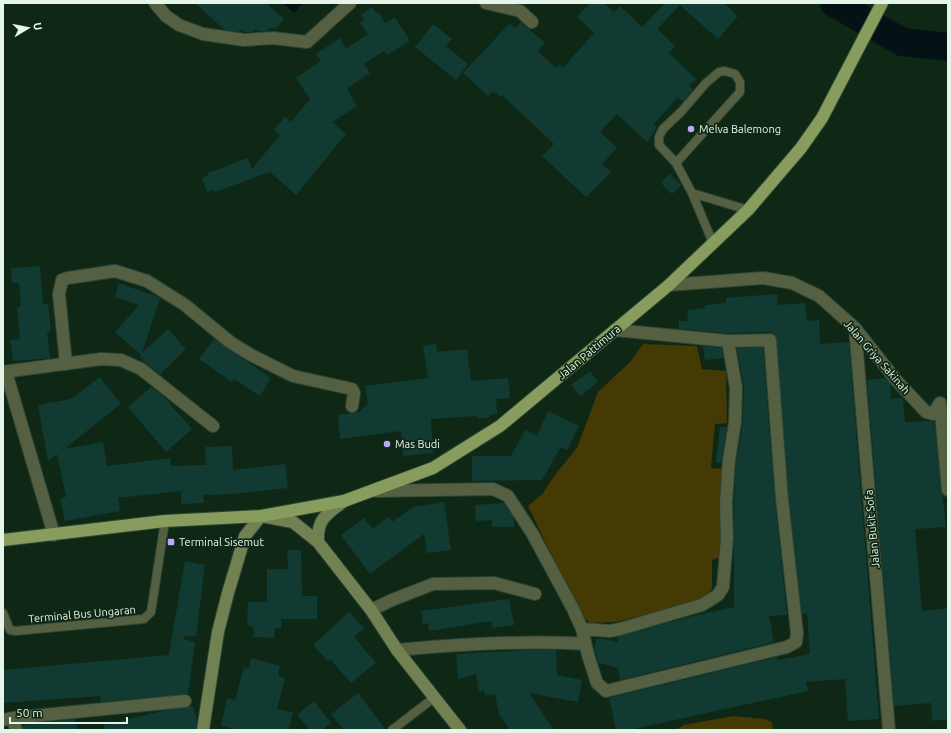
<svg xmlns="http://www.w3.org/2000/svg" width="951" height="733" font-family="Ubuntu,sans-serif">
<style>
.green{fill:#453904}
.water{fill:#051215}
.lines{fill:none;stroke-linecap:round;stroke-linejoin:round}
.river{stroke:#051215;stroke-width:28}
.building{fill:#113a33}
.lane-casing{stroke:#2d4534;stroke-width:10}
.street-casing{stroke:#2d4534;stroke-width:14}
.secondary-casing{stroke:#2d4534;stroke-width:14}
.primary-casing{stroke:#2d4534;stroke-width:14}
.lane{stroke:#555f41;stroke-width:8}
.street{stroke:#555f41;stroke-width:12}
.secondary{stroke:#728151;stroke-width:12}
.primary{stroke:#889c5d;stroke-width:12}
.poi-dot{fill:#b9aaf7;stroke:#0f2816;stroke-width:1.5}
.labels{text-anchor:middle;stroke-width:3.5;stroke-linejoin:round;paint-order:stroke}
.poi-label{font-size:11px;fill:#e6f5e9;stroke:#0f2816;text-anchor:start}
.street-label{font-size:11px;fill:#e6f5e9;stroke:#0f2816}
</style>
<rect width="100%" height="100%" fill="#0f2816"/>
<path class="green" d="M643 344 697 346 702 369 726 371 727 423 715 424 711 468 723 469 721 557 712 560V588L702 603 655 612 616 622 590 623 580 614 528 506 543 493 554 476 577 448 598 392 631 361Z
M733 716 765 719 772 722 773 730H676L684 725Z"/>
<path class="water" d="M283 3H303L294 13Z"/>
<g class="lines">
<path class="river" d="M834 3 902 42 948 47"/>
</g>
<path class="building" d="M195 3H266L284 19 275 30 271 27 267 31H258L255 29 252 32H244L241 30 239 32 225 30Z
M590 3H604L614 12 620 6 642 27 665 3H724L738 16 718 39 680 5 657 29 675 46 669 53 696 79 689 86 693 89 683 102 678 97 654 124 657 128 647 142 617 114 600 132 617 148 602 164 611 172 586 197 542 156 554 144 502 95 500 97 493 91 488 96 463 73 510 23 515 29 521 22 545 43 538 51 556 68 559 64 563 68 594 33 577 17Z
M372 7 376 13 378 12 385 23 395 17 410 41 387 55 384 51 364 64 370 73 347 88 357 106 332 122 346 134 296 195 270 172 215 192 214 189 207 192 202 178 209 175 208 173 248 158 252 169 280 135 274 130 285 117 291 122 310 99 296 78 321 61 316 54 340 38 346 49 368 34 360 23 364 20 361 15Z
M433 24 452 39 446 46 468 64 456 80 415 47Z
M670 174 681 185 672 194 661 183Z
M40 266 43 304H48L51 331 47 332 50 358 13 361 10 340 20 339 17 307H21L19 283H12L11 268Z
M119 283 160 298 142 353 168 329 186 349 160 374 146 364 139 356 141 355 115 332 139 305 115 297Z
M777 294 778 305 805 303 807 321 819 320 820 344 849 342 879 719 848 721 845 679 806 682 808 691 629 730H616L609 698 777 657 778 660 810 654 807 613 802 614 789 498 776 336 770 332 728 333 679 329V321H688L687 310 705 308V305L726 303V298Z
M214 339 271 378 260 396 234 379 232 382 199 359Z
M436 344 437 352 467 349 471 381 508 378 510 398 496 399 497 414 489 415V418H477V416L431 419 433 453 403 456 401 431 340 439 338 415 360 412 368 403 365 386 428 378 423 346Z
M703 346 722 348 723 358 705 360Z
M737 348H763L775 500 787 615 769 616 774 642 620 680 618 668 599 663 594 648 597 638 618 642 617 637 693 616 734 607V503L736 461 742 429 744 388Z
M590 371 598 382 580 396 571 385Z
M100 377 121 404 64 449 103 442 107 466 170 458 171 466 206 465 205 447 232 446 233 470 285 464 288 488 234 494 203 495 204 503 181 504V491L118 498 120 511 65 521 60 498 66 497 57 454 48 461 38 405 71 399Z
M885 378 890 384 891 399 903 398 905 422 934 421 946 527 915 529 922 611 948 608V719L932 721 931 703 894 706 867 380Z
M151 387 163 396 192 429 166 452 128 407Z
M548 411 579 426 567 450 561 447 542 480 472 481V456H511L525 430 537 436Z
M720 427H727L721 463H716Z
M444 502 451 550 427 553 424 534 370 574 341 535 364 518 373 529 388 517 392 522 413 507Z
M504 503 514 518V527H492V520L476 521 475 505Z
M287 550H301L302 596H317V619H281V628H275L274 638 253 637 254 627 247 626 248 602H267V569H288Z
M185 561 205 565 196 636H184L183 639 195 642 188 694 101 702 100 696 3 703V670L169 655Z
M509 599 514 625 492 628 491 621 429 631 428 623 423 624 421 611Z
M349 612 364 628 354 637 376 663 351 683 330 659 328 661 313 645Z
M531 650H556L557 675 582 680 578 702 529 693 554 730H510L499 714 495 694 485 696 484 691 479 692 476 674 458 679 456 654Z
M251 658 280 666 278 676 285 678 277 709 293 712 289 730H240L221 726 227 698 235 700 244 667 249 668Z
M358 693 386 730H344L331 714Z
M314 701 331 723 322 730H310L297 715Z
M193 706 197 722 196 730H104V725L166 710Z
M75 719 78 730H23V725Z"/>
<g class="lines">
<defs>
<path id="lane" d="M676 163 740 92V82L735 74 725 71 719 72 706 83 681 112 663 129 659 137V145L676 163 692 193 713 243
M692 193 748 210
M3 613 10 630 15 631 144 619 151 612 165 521
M392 730 435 697"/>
<path id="street" d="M155 3 166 16 179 25 203 34 244 40 273 38 307 42 350 3
M486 3 520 11 532 22
M669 285 763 278 792 283 819 296 855 328 896 380 926 412 933 414 940 403
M855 328 889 730
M66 364 59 294 62 280 68 278 115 271 147 281 185 305 230 342 251 355 293 376 352 389 354 393 352 406
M3 372 101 359 121 360 141 369 213 426
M6 372 54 535
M940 403 948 490
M376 491 493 489 508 496 532 533 573 609 582 629 588 655 597 683 606 691 787 647 796 642 797 633 782 499 770 340 728 341 615 330
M371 610 392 600 433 584 494 583 535 594
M582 629 610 631 620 629 702 605 718 595 723 587 727 538 726 503 729 460 735 422 736 388 728 341
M397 650C460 644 522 640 585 644
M13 718 16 730
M3 720 13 718 185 701"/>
<path id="secondary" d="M318 542C317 518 327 514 344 501
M203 730 218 632 228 593 245 536 261 516 293 522 318 542 371 610 397 650 460 730"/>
<path id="primary" d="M3 540 165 521 261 516 344 501 433 468 500 426 669 285 748 210 801 148 822 118 882 3"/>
</defs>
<use href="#lane" class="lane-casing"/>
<use href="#street" class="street-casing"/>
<use href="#secondary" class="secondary-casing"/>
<use href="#primary" class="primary-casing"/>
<use href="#lane" class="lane"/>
<use href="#street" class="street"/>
<use href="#secondary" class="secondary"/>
<use href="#primary" class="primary"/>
</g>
<g class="poi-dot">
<circle cx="691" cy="129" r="4"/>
<circle cx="387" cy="444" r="4"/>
<rect x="167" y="538" width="8" height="8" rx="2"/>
</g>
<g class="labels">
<g class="poi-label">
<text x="699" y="133">Melva Balemong</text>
<text x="395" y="448">Mas Budi</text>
<text x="179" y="546">Terminal Sisemut</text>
</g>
<g class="street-label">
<text transform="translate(589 352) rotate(-40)" y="4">Jalan Pattimura</text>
<text transform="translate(877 357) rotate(49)" y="4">Jalan Griya Sakinah</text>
<text transform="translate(872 529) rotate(-95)" y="4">Jalan Bukit Sofa</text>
<text transform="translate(82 614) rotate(-5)" y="4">Terminal Bus Ungaran</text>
</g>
</g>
<rect width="951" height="733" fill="none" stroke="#e6f5e9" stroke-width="8"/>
<g transform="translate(28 28) rotate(80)" stroke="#0f2816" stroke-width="3" paint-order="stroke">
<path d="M0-3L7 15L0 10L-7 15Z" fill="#e6f5e9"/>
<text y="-6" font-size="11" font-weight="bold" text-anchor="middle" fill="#e6f5e9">U</text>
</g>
<path d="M10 717v6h117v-6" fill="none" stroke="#e6f5e9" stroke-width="2"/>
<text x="16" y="717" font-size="12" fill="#e6f5e9" stroke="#0f2816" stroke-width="3" paint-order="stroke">50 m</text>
</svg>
